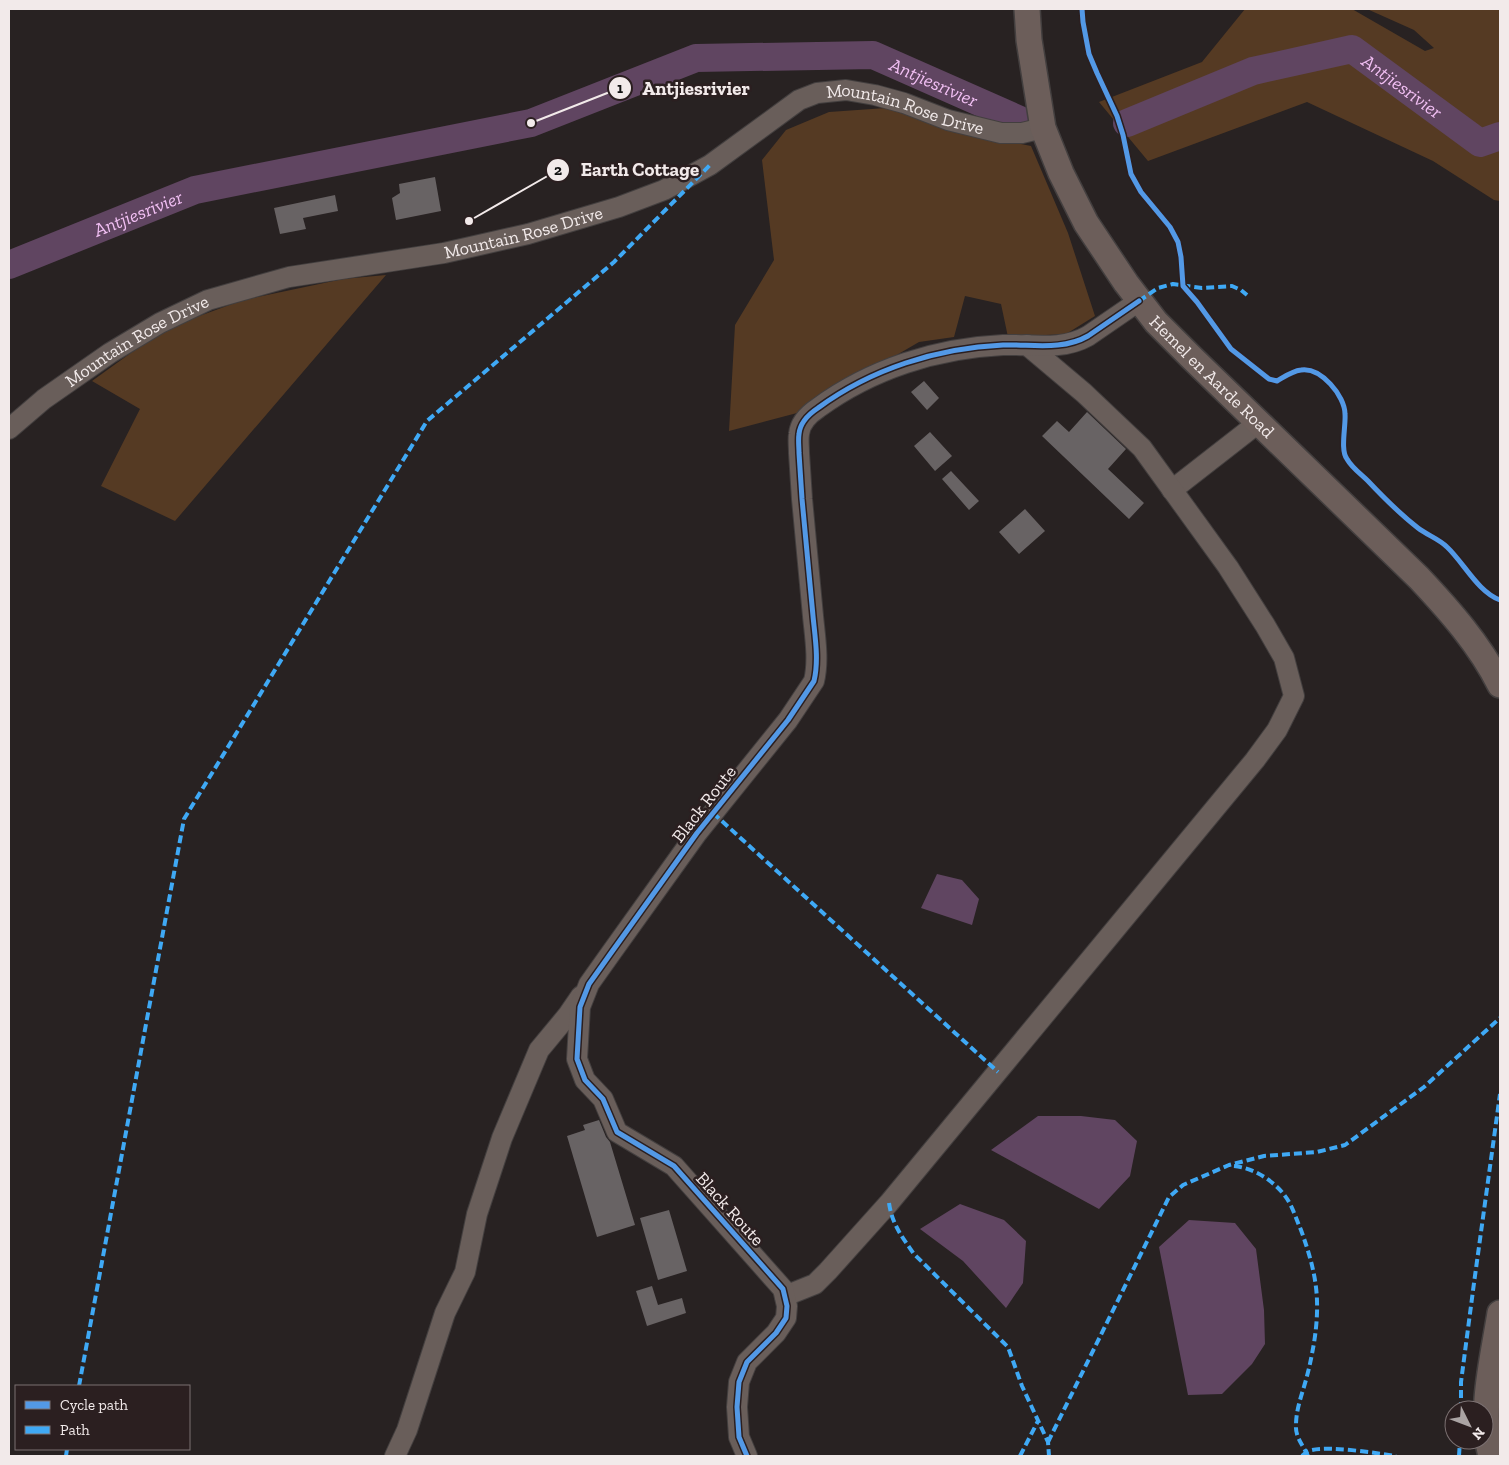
<svg xmlns="http://www.w3.org/2000/svg" width="1509" height="1465" font-family="'Zilla Slab',serif">
<style>
.green{fill:#553a23}
.water{fill:#604561}
.lines{fill:none;stroke-linecap:round;stroke-linejoin:round}
.river{stroke:#604561;stroke-width:28}
.building{fill:#686364}
.minor-casing{stroke:#433f3f;stroke-width:22}
.major-casing{stroke:#433f3f;stroke-width:28}
.minor{stroke:#695e5a;stroke-width:20}
.major{stroke:#6c5e5a;stroke-width:25}
.quiet{stroke:#3fa9f5;stroke-width:4;stroke-dasharray:8 4;stroke-linecap:butt}
.cycleway-casing{stroke:#2b1f20;stroke-width:8}
.cycleway{stroke:#5399e6;stroke-width:5}
.labels{text-anchor:middle;stroke-width:5;stroke-linejoin:round;paint-order:stroke}
.street-label{font-size:18px;fill:#f2eaea;stroke:#2b1f20}
.water-label{font-size:19px;font-style:italic;fill:#f1bff3;stroke:#2b1f20}
.leader{fill:none;stroke:#f2eaea;stroke-width:2}
.callout-dot{fill:#f2eaea;stroke:#2b1f20;stroke-width:2}
.mark-label{font-size:15px;text-anchor:middle;font-weight:bold;fill:#111}
.callout-label{font-size:19px;text-anchor:middle;font-weight:bold;fill:#f2eaea;stroke:#2b1f20;stroke-width:5;stroke-linejoin:round;paint-order:stroke}
</style>
<rect width="100%" height="100%" fill="#282222"/>
<path class="green" d="M1245 9H1352L1425 51 1434 48 1414 30 1367 9H1500V201L1494 200 1433 161 1307 102 1148 161 1099 102 1202 62Z
M886 108 956 131 1031 146 1068 233 1095 316 1066 334 1008 337 1001 304 965 296 954 337 919 342 797 413 729 431 735 325 774 260 762 160 786 130 829 112Z
M386 275 175 521 101 486 140 409 92 381 164 329 243 300 343 279Z"/>
<path class="water" d="M937 874 962 880 979 899 972 925 921 908Z
M1038 1116H1081L1115 1120 1137 1141 1130 1176 1099 1209 991 1150Z
M960 1204 1004 1220 1026 1241 1023 1283 1006 1308 963 1261 920 1229Z
M1189 1220 1235 1223 1256 1249 1264 1310 1265 1344 1252 1364 1222 1394 1188 1395 1159 1247Z"/>
<g class="lines">
<g class="river">
<path id="s1" d="M1127 123 1253 71 1352 49 1480 143 1500 136"/>
<path id="s2" d="M9 265 195 190 531 123 696 58 873 55 1020 120"/>
</g>
</g>
<path class="building" d="M435 177 441 211 396 220 392 198 400 193 399 184Z
M335 195 338 211 303 218 306 229 280 234 274 208Z
M924 381 939 398 927 410 911 392Z
M1087 412 1126 449 1108 469 1144 503 1129 519 1042 436 1057 421 1069 432Z
M930 432 952 456 935 471 914 446Z
M951 471 979 501 969 510 942 479Z
M1025 509 1045 531 1019 554 999 532Z
M599 1120 606 1137 610 1142 635 1225 597 1237 567 1136 585 1130 583 1125Z
M669 1210 687 1271 658 1280 640 1218Z
M652 1286 658 1305 682 1298 686 1313 647 1326 636 1291Z"/>
<g class="lines">
<defs>
<g id="minor">
<path id="s3" d="M9 429 44 399 110 353 160 323 208 300 289 277 444 253 528 234 619 207 664 190 710 165 799 100 817 93 846 90 875 95 904 103 948 120 1001 133H1022L1043 128"/>
<path d="M1172 490 1258 423"/>
<path d="M785 1296 815 1284 828 1271 889 1203 1255 760 1277 730 1294 696 1284 658 1265 625 1228 567 1142 448 1084 393 1027 345"/>
<path d="M395 1456 407 1430 445 1313 465 1272 477 1214 502 1138 539 1050 568 1015 581 996"/>
<path d="M747 1456 739 1437 737 1407 739 1382 747 1362 776 1333 786 1318 787 1306 783 1289 674 1166 617 1132 603 1099 585 1080 577 1059 580 1007 589 984 611 953 697 833 788 720 814 681C819 660 815 637 813 616 809 577 806 538 802 499 801 484 800 469 799 453 799 447 798 440 799 434 800 423 809 414 818 408 871 369 937 348 1003 345 1031 344 1062 351 1088 336L1139 301"/>
</g>
<g id="major">
<path id="s4" d="M1027 9 1029 40 1043 128 1061 173 1086 223 1126 283 1156 322 1192 358 1419 578C1450 611 1480 645 1500 685"/>
<path d="M1491 1456C1479 1411 1493 1358 1500 1313"/>
</g>
</defs>
<use href="#minor" class="minor-casing"/>
<use href="#major" class="major-casing"/>
<use href="#minor" class="minor"/>
<use href="#major" class="major"/>
<path class="quiet" d="M1139 301 1158 288 1173 284 1202 288 1232 286 1241 290 1247 295
M713 813 998 1072
M1234 1166C1255 1168 1278 1183 1289 1202 1294 1211 1297 1221 1301 1230 1316 1272 1321 1298 1314 1343 1312 1354 1310 1365 1307 1376 1303 1392 1296 1408 1296 1425 1295 1437 1303 1445 1308 1456
M889 1203C892 1224 902 1237 914 1254L1008 1347 1022 1386 1048 1442 1049 1456
M79 1386 184 819 427 421 614 262 710 165
M1461 1410V1382L1474 1283 1500 1094
M1048 1442 1169 1197 1183 1185 1229 1165 1264 1156 1317 1152 1345 1145 1424 1087 1500 1018
M66 1456 67 1449
M1020 1456 1038 1421
M1302 1456C1305 1453 1307 1451 1312 1450 1332 1446 1375 1453 1396 1456
M1459 1456 1460 1440"/>
<defs>
<path id="cycleway" d="M1082 9 1083 22 1089 54 1097 73 1117 116 1123 135 1131 174 1141 192 1170 227 1178 242 1181 257 1183 286 1197 302 1231 349 1269 379 1277 381C1284 377 1292 371 1301 370 1321 367 1345 396 1345 414 1346 426 1340 450 1347 459 1352 468 1361 474 1368 481 1384 498 1400 514 1418 528 1427 535 1439 539 1447 547 1464 563 1478 592 1500 600
M747 1456 739 1437 737 1407 739 1382 747 1362 776 1333 786 1318 787 1306 783 1289 674 1166 617 1132 603 1099 585 1080 577 1059 580 1007 589 984 611 953 697 833 788 720 814 681C819 660 815 637 813 616 809 577 806 538 802 499 801 484 800 469 799 453 799 447 798 440 799 434 800 423 809 414 818 408 871 369 937 348 1003 345 1031 344 1062 351 1088 336L1139 301"/>
</defs>
<use href="#cycleway" class="cycleway-casing"/>
<use href="#cycleway" class="cycleway"/>
</g>
<g class="labels">
<g class="street-label">
<text dy="6" stroke="none"><textPath href="#s3" startOffset="981">Mountain Rose Drive</textPath></text>
<text dy="6" stroke="none"><textPath href="#s3" startOffset="561">Mountain Rose Drive</textPath></text>
<text dy="6" stroke="none"><textPath href="#s3" startOffset="156">Mountain Rose Drive</textPath></text>
<text dy="6" stroke="none"><textPath href="#s4" startOffset="424">Hemel en Aarde Road</textPath></text>
<text transform="translate(704 804) rotate(-52)" y="6">Black Route</text>
<text transform="translate(730 1209) rotate(48)" y="6">Black Route</text>
</g>
<g class="water-label">
<text dy="7" stroke="none"><textPath href="#s2" startOffset="964">Antjiesrivier</textPath></text>
<text dy="7" stroke="none"><textPath href="#s1" startOffset="300">Antjiesrivier</textPath></text>
<text dy="7" stroke="none"><textPath href="#s2" startOffset="139">Antjiesrivier</textPath></text>
</g>
</g>
<path class="leader" d="M531 123L620 88M469 221L558 170"/>
<g class="callout-dot">
<circle cx="531" cy="123" r="5"/>
<circle cx="469" cy="221" r="5"/>
<circle cx="620" cy="88" r="12"/>
<circle cx="558" cy="170" r="12"/>
</g>
<g class="mark-label">
<text x="620" y="93">1</text>
<text x="558" y="175">2</text>
</g>
<g class="callout-label">
<text x="696" y="95">Antjiesrivier</text>
<text x="640" y="176">Earth Cottage</text>
</g>
<rect width="1509" height="1465" fill="none" stroke="#f2eaea" stroke-width="20"/>
<rect x="15" y="1385" width="175" height="65" fill="#2b1f20" stroke="#7b7071"/>
<rect x="25" y="1401" width="25" height="8" fill="#5399e6" stroke="#7b7071"/>
<text x="60" y="1410" font-size="15" fill="#f2eaea">Cycle path</text>
<rect x="25" y="1426" width="25" height="8" fill="#3fa9f5" stroke="#7b7071"/>
<text x="60" y="1435" font-size="15" fill="#f2eaea">Path</text>
<g transform="translate(1469 1425) rotate(132)"><circle r="24" fill="#2b1f20" stroke="#7b7071"/>
<path d="M0-4L9 19L0 12L-9 19Z" fill="#aba4a4"/>
<text y="-8" font-size="14" font-weight="bold" text-anchor="middle" fill="#f2eaea">N</text>
</g>
</svg>
